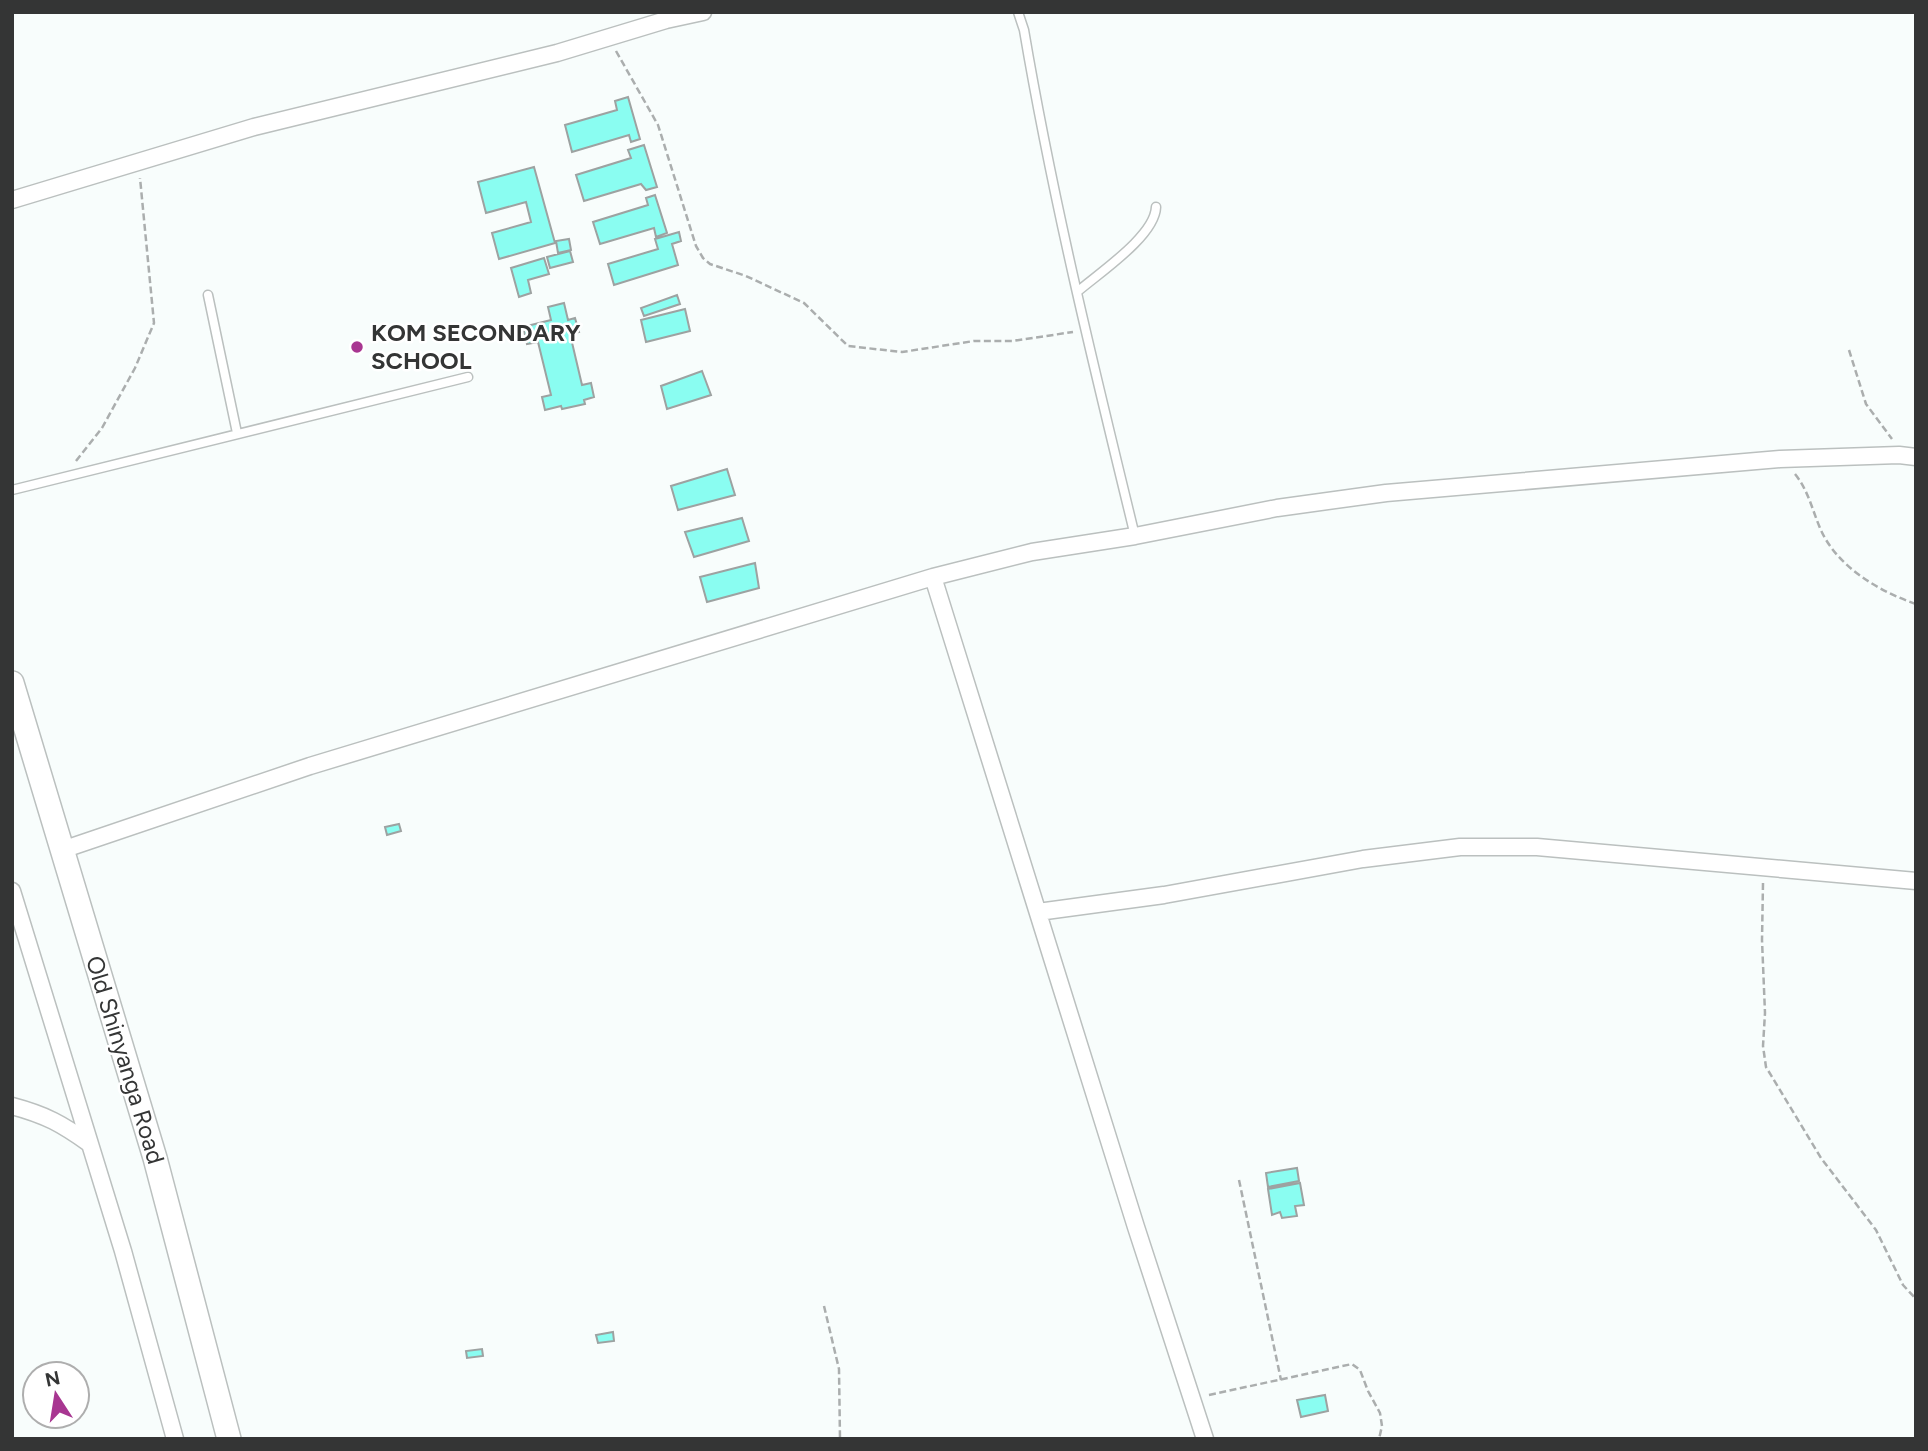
<svg xmlns="http://www.w3.org/2000/svg" width="1928" height="1451" font-family="Figtree,sans-serif">
<style>
.building{fill:#8afdf1;stroke:#9da2a1;stroke-width:2}
.lines{fill:none;stroke-linecap:round;stroke-linejoin:round}
.service-casing{stroke:#bbc0bf;stroke-width:11}
.minor-casing{stroke:#bbc0bf;stroke-width:19}
.secondary-casing{stroke:#bbc0bf;stroke-width:26}
.path{stroke:#abaeae;stroke-width:2.5;stroke-dasharray:7 3.5;stroke-linecap:butt}
.service{stroke:#fff;stroke-width:8}
.minor{stroke:#fff;stroke-width:16}
.secondary{stroke:#fff;stroke-width:23}
.poi-dot{fill:#a83691;stroke:#fff;stroke-width:2.5}
.labels{text-anchor:middle;stroke-width:5;stroke-linejoin:round;paint-order:stroke}
.poi-label{font-size:24px;font-weight:bold;fill:#343535;stroke:#fff;text-anchor:start}
.street-label{font-size:24px;fill:#343535;stroke:#fff}
</style>
<rect width="100%" height="100%" fill="#f8fdfc"/>
<path class="building" d="M628 97 640 139 631 142 629 135 572 152 565 125 617 110 615 101Z
M644 145 657 187 646 190 641 184 584 201 576 175 631 158 628 150Z
M534 167 555 243 499 259 492 233 531 222 526 202 486 213 478 182Z
M655 195 667 233 656 237 654 228 600 244 593 222 648 205 646 198Z
M679 232 681 241 672 244 678 265 614 285 608 264 658 249 655 239Z
M569 239 571 250 558 253 556 241Z
M570 251 573 262 550 268 547 257Z
M544 258 549 274 528 280 531 293 519 297 511 268Z
M677 295 680 304 644 316 641 308Z
M564 303 568 320 575 318 579 332 570 334 582 385 591 383 594 397 584 400 585 404 562 409 561 406 545 410 542 397 551 395 538 342 527 344 523 327 551 320 548 307Z
M685 309 690 331 646 342 641 320Z
M702 371 711 395 667 409 661 386Z
M727 469 735 495 678 510 671 486Z
M742 518 749 541 694 557 685 532Z
M755 563 759 588 707 602 700 577Z
M399 824 401 831 387 835 385 827Z
M1297 1168 1299 1181 1268 1187 1266 1173Z
M1300 1183 1304 1205 1295 1206 1297 1216 1282 1218 1280 1212 1272 1215 1268 1189Z
M613 1332 614 1341 598 1343 596 1335Z
M482 1349 483 1356 467 1358 466 1351Z
M1325 1395 1328 1411 1301 1417 1297 1400Z"/>
<g class="lines">
<defs>
<path id="service" d="M1018 12 1024 30C1053 201 1094 368 1135 536
M1077 292C1099 273 1155 236 1156 207
M208 295 237 433
M12 490 468 377"/>
<path id="minor" d="M12 200 254 127 557 53 666 20 703 12
M933 577 1136 1227 1205 1439
M62 850 310 766 933 577 1032 552 1135 536 1277 508 1386 493 1780 459 1899 455 1916 457
M12 891 123 1251 175 1439
M1038 912 1164 895 1363 859 1460 847H1537L1916 881
M12 1106C46 1115 62 1124 90 1144"/>
<path id="secondary" d="M12 683 155 1158 229 1439"/>
</defs>
<use href="#service" class="service-casing"/>
<use href="#minor" class="minor-casing"/>
<use href="#secondary" class="secondary-casing"/>
<path class="path" d="M616 51 658 125 696 246 703 258 710 264 746 276 804 303 848 346 902 352 974 341H1012L1073 332
M1849 350 1866 404 1892 439
M76 461 102 428 135 368 154 323 140 178
M1795 474C1808 490 1812 509 1820 528 1836 566 1878 591 1916 604
M1916 475V496
M1916 522V570
M1763 883 1762 940 1765 1013 1763 1046 1766 1067 1821 1158 1876 1230 1903 1285 1916 1299
M1239 1180 1281 1380
M824 1306 839 1369 840 1439
M1209 1395 1352 1364 1360 1370 1368 1391 1380 1413 1382 1426 1379 1439"/>
<use href="#service" class="service"/>
<use href="#minor" class="minor"/>
<use href="#secondary" class="secondary"/>
</g>
<circle class="poi-dot" cx="357" cy="347" r="7"/>
<g class="labels">
<g class="poi-label">
<text x="371" y="341">KOM SECONDARY<tspan x="371" dy="28">SCHOOL</tspan></text>
</g>
<g class="street-label">
<text transform="translate(125 1060) rotate(73)" y="8">Old Shinyanga Road</text>
</g>
</g>
<rect width="1928" height="1451" fill="none" stroke="#343535" stroke-width="28"/>
<g transform="translate(56 1395) rotate(348)"><circle r="33" fill="#ffffff" stroke="#aeaeae" stroke-width="2"/>
<path d="M0-5L12 26L0 18L-12 26Z" fill="#a83691"/>
<text y="-10" font-size="19" font-weight="bold" text-anchor="middle" fill="#343535">N</text>
</g>
</svg>
